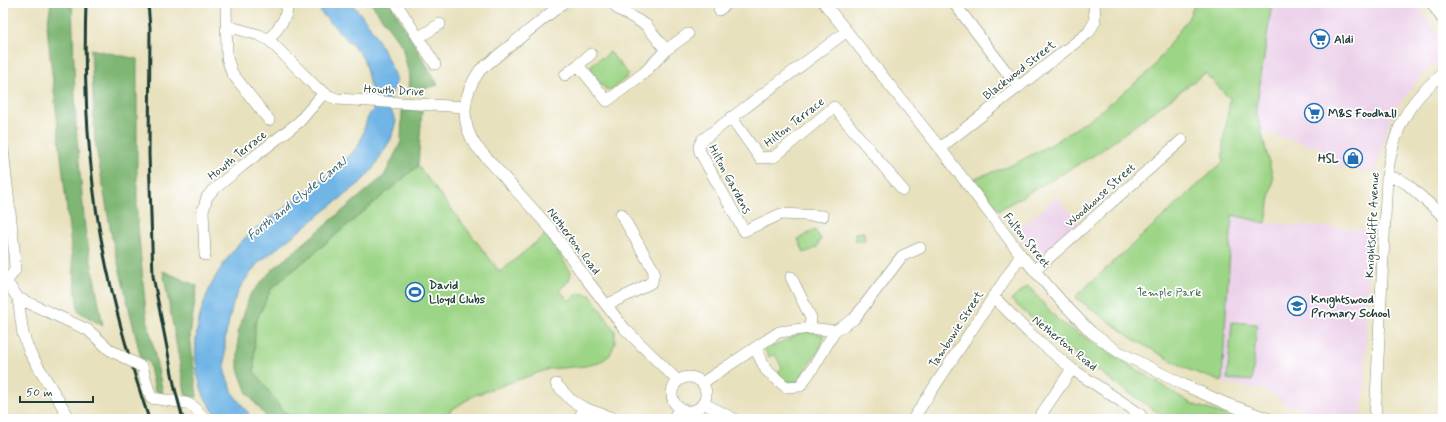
<svg xmlns="http://www.w3.org/2000/svg" width="1446" height="422" font-family="Mynerve,sans-serif">
<style>
.built{fill:#ecd1ea}
.industrial{fill:#cbbfd5}
.green{fill:#9dd586;stroke:#5e895d}
.forest{fill:#7eb673;stroke:#4e7a54}
.water{fill:#70b5e6;stroke:#48798d}
.lines{fill:none;stroke-linecap:round;stroke-linejoin:round}
.minor-casing{stroke:#848f78;stroke-width:12}
.major-casing{stroke:#848f78;stroke-width:14}
.minor{stroke:#fff;stroke-width:11}
.major{stroke:#fff;stroke-width:13}
.rail{stroke:#1f3d34;stroke-width:3}
.minor-bridge-casing{stroke:#848f78;stroke-width:12;stroke-linecap:butt}
.minor-bridge{stroke:#fff;stroke-width:11}
.labels{text-anchor:middle;stroke-width:3.5;stroke-linejoin:round;paint-order:stroke}
.poi-label{font-size:12px;font-weight:bold;fill:#1f3d34;stroke:#fff;text-anchor:start}
.street-label{font-size:12px;fill:#1f3d34;stroke:#fff}
.park-label{font-size:12px;fill:#3e6348;stroke:#fff}
.water-label{font-size:13px;font-style:italic;fill:#376169;stroke:#fff}
</style>
<rect width="100%" height="100%" fill="#fff"/>
<filter id="ink" filterUnits="userSpaceOnUse"><feTurbulence type="fractalNoise" baseFrequency=".025" numOctaves="2"/><feDisplacementMap in="SourceGraphic" scale="8" xChannelSelector="R" yChannelSelector="G"/><feConvolveMatrix kernelMatrix="1 2 1 2 8 2 1 2 1" color-interpolation-filters="sRGB"/></filter>
<filter id="wash" filterUnits="userSpaceOnUse"><feTurbulence type="fractalNoise" baseFrequency=".012" numOctaves="4" result="noise"/><feDisplacementMap in="SourceGraphic" scale="16" xChannelSelector="R" yChannelSelector="G"/><feGaussianBlur stdDeviation="0.9" result="paint"/><feColorMatrix in="noise" values="0 0 0 0 0 0 0 0 0 0 0 0 0 0 0 0 0 1.4 0 .05"/><feComposite in="paint" operator="in"/></filter>
<g filter="url(#wash)">
<rect width="100%" height="100%" fill="#e8e1bd"/>
<path class="built" d="M1272 3H1417L1443 44V57L1422 75 1391 115 1375 173 1328 165 1320 148 1262 132 1256 110Z
M1057 196 1080 225 1038 260 1016 232Z
M1232 215 1266 223 1369 230 1365 386 1362 414 1359 415 1321 413 1285 405 1271 392 1222 382Z"/>
<path class="industrial" d="M680 415 708 417 711 419H678Z"/>
<path class="green" d="M1195 3H1272L1256 110 1273 178 1266 223 1232 215 1222 382 1187 369 1133 339 1075 297 1223 162V144L1230 99 1205 73 1098 153 999 210 975 178 1010 166 1054 143 1097 114 1151 70 1189 17Z
M610 52 629 75 613 89C610 90 608 90 606 89 602 86 591 71 590 66L600 58H603Z
M418 166 500 272 546 234 571 272 569 281 559 290 569 301 579 293 590 295 615 331V343L610 355 599 363 585 366 549 369 475 395 451 410 446 419H294L283 411 254 371 255 324 271 289Z
M815 230 821 239 816 248 804 253 798 239Z
M864 232 865 241H855V233Z
M1028 286 1059 321 1192 404 1237 419H1167L1119 386 1054 338 1011 300Z
M1232 322 1257 324 1252 381 1227 379Z
M805 331 824 335 822 345 797 382 785 381 777 373 782 368 775 354 769 357 765 350Z"/>
<path class="forest" d="M51 3H72L76 126 85 229 103 326 78 311 47 27Z
M371 3H390L438 85 409 92 410 79 402 46Z
M91 49 137 59V217L146 313 163 393 155 391 149 362 141 358 112 238 95 141Z
M402 109 422 110 418 166 271 289 255 324 254 371 283 411 293 419H268L247 393 238 369V333L250 295 272 270 384 176 401 142Z
M163 271 197 286 190 335 197 397H186Z"/>
<path class="water" d="M314 3H351C372 25 385 51 396 79 396 86 393 88 391 94 387 104 392 113 396 121L391 139 372 170 360 183 327 209 257 264 241 286 233 303 225 338V373L234 395 253 419H219C214 412 208 404 204 396 182 341 205 276 247 236 253 230 261 225 268 220 284 208 299 197 314 185 325 177 338 168 347 158 351 154 356 149 359 144 365 133 364 118 374 109V95L370 86 367 72 364 61 359 52 324 16Z"/>
</g>
<g filter="url(#ink)">
<g class="lines">
<defs>
<path id="minor" d="M226 3 227 58 232 73 269 120
M396 3 435 64
M563 3 480 70C463 94 459 121 476 146L550 228 587 280 624 328 678 381
M824 3 940 148 1021 255 1062 302 1091 332 1117 351 1184 385 1227 404 1269 419
M954 3 1018 87
M719 10 728 3
M227 26 259 35 269 40 316 87 329 96 337 99 465 107
M418 38 440 24
M269 40C277 29 289 17 287 3
M666 50 688 34
M578 65 591 54
M565 75 578 65 607 101 644 73 666 50 646 25 618 9 613 3
M731 117 760 158 774 157 834 107 903 190
M940 148 1089 32 1095 21 1094 3
M3 150 14 248 15 270 7 281
M1387 177 1399 179 1407 184 1443 216
M823 216 781 214 744 231 700 152 699 147 702 140 847 31
M205 255 203 211 207 197 212 191 242 166 299 122 324 93
M1035 270 1182 140
M3 277 18 298 23 334 30 353 70 419
M791 277 811 318 810 328
M993 296 1028 332 1072 369 1140 414 1143 419
M18 298 88 330 110 350
M606 305 634 292 652 282 654 271 621 214
M755 348 766 370 786 387 800 386 815 365 835 331
M142 367 151 398 186 403 194 407 205 419
M672 394a17 17 0 1 1 34 0a17 17 0 1 1-34 0Z
M702 383 779 332 810 328 835 331 854 319 902 256 920 248
M556 384 571 400 584 408 612 418
M703 403 734 419
M579 419 584 408
M673 419 680 408
M913 419 1021 255
M1038 419 1072 369
M1375 419 1387 177C1392 133 1407 101 1443 74"/>
<path id="major" d="M1433 3 1443 18"/>
</defs>
<use href="#minor" class="minor-casing"/>
<use href="#major" class="major-casing"/>
<use href="#minor" class="minor"/>
<use href="#major" class="major"/>
<path class="rail" d="M86 3C83 95 89 193 110 282 120 329 134 374 149 419
M148 3 150 28 149 154 153 276 175 389 183 419"/>
<defs>
<path id="minor-bridge" d="M110 350 142 367"/>
</defs>
<use href="#minor-bridge" class="minor-bridge-casing"/>
<use href="#minor-bridge" class="minor-bridge"/>
</g>
</g>
<defs>
<symbol id="supermarket-ring" viewBox="-11 -11 22 22"><circle r="9.5" fill="#fff" stroke="#1f6fb2" stroke-width="1.5"/><path d="M-6-5.5h2.5l.6 2H6L4.5 2H-2.5L-4.4-4H-6ZM-1.5 3.2a1.3 1.3 0 1 0 .1 0ZM3 3.2a1.3 1.3 0 1 0 .1 0Z" fill="#1f6fb2"/></symbol>
<symbol id="shop-ring" viewBox="-11 -11 22 22"><circle r="9.5" fill="#fff" stroke="#1f6fb2" stroke-width="1.5"/><path d="M-5-2.5h2.3a2.7 3.5 0 0 1 5.4 0H5L5.5 6h-11ZM-1.5-2.5h3a1.5 2.3 0 0 0-3 0Z" fill="#1f6fb2"/></symbol>
<symbol id="stadium-ring" viewBox="-11 -11 22 22"><circle r="9.5" fill="#fff" stroke="#1f6fb2" stroke-width="1.5"/><path d="M0-5a6.5 5 0 1 0 0 10a6.5 5 0 1 0 0-10ZM-3.5-1.8h7v3.6h-7Z" fill="#1f6fb2"/></symbol>
<symbol id="school-ring" viewBox="-11 -11 22 22"><circle r="9.5" fill="#fff" stroke="#1f6fb2" stroke-width="1.5"/><path d="M0-5L7-2L0 1L-7-2ZM-4 1L0 2.5L4 1V4Q0 6-4 4Z" fill="#1f6fb2"/></symbol>
</defs>
<g fill-rule="evenodd">
<use href="#supermarket-ring" x="1309" y="28" width="22" height="22"/>
<use href="#supermarket-ring" x="1303" y="102" width="22" height="22"/>
<use href="#shop-ring" x="1342" y="147" width="22" height="22"/>
<use href="#stadium-ring" x="404" y="281" width="22" height="22"/>
<use href="#school-ring" x="1286" y="295" width="22" height="22"/>
</g>
<g class="labels">
<g class="poi-label">
<text x="1334" y="43">Aldi</text>
<text x="1328" y="117">M&amp;S Foodhall</text>
<text x="1339" y="162" text-anchor="end">HSL</text>
<text x="429" y="289">David<tspan x="429" dy="14">Lloyd Clubs</tspan></text>
<text x="1311" y="303">Knightswood<tspan x="1311" dy="14">Primary School</tspan></text>
</g>
<g class="street-label">
<text transform="translate(1019 70) rotate(-38)" y="4">Blackwood Street</text>
<text transform="translate(394 90) rotate(3)" y="4">Howth Drive</text>
<text transform="translate(794 122) rotate(-38)" y="4">Hilton Terrace</text>
<text transform="translate(237 155) rotate(-39)" y="4">Howth Terrace</text>
<text transform="translate(730 179) rotate(62)" y="4">Hilton Gardens</text>
<text transform="translate(1100 195) rotate(-42)" y="4">Woodhouse Street</text>
<text transform="translate(1372 225) rotate(-87)" y="4">Knightscliffe Avenue</text>
<text transform="translate(1027 240) rotate(51)" y="4">Fulton Street</text>
<text transform="translate(574 241) rotate(53)" y="4">Netherton Road</text>
<text transform="translate(956 329) rotate(-57)" y="4">Tambowie Street</text>
<text transform="translate(1065 343) rotate(39)" y="4">Netherton Road</text>
</g>
<g class="park-label">
<text x="1169" y="296">Temple Park</text>
</g>
<g class="water-label">
<text transform="translate(296 198) rotate(-39)" y="5">Forth and Clyde Canal</text>
</g>
</g>
<rect width="1446" height="422" fill="none" stroke="#fff" stroke-width="16"/>
<path d="M20 396v6h73v-6" fill="none" stroke="#1f3d34" stroke-width="2"/>
<text x="26" y="396" font-size="12" fill="#1f3d34" stroke="#ffffff" stroke-width="3" paint-order="stroke">50 m</text>
</svg>
